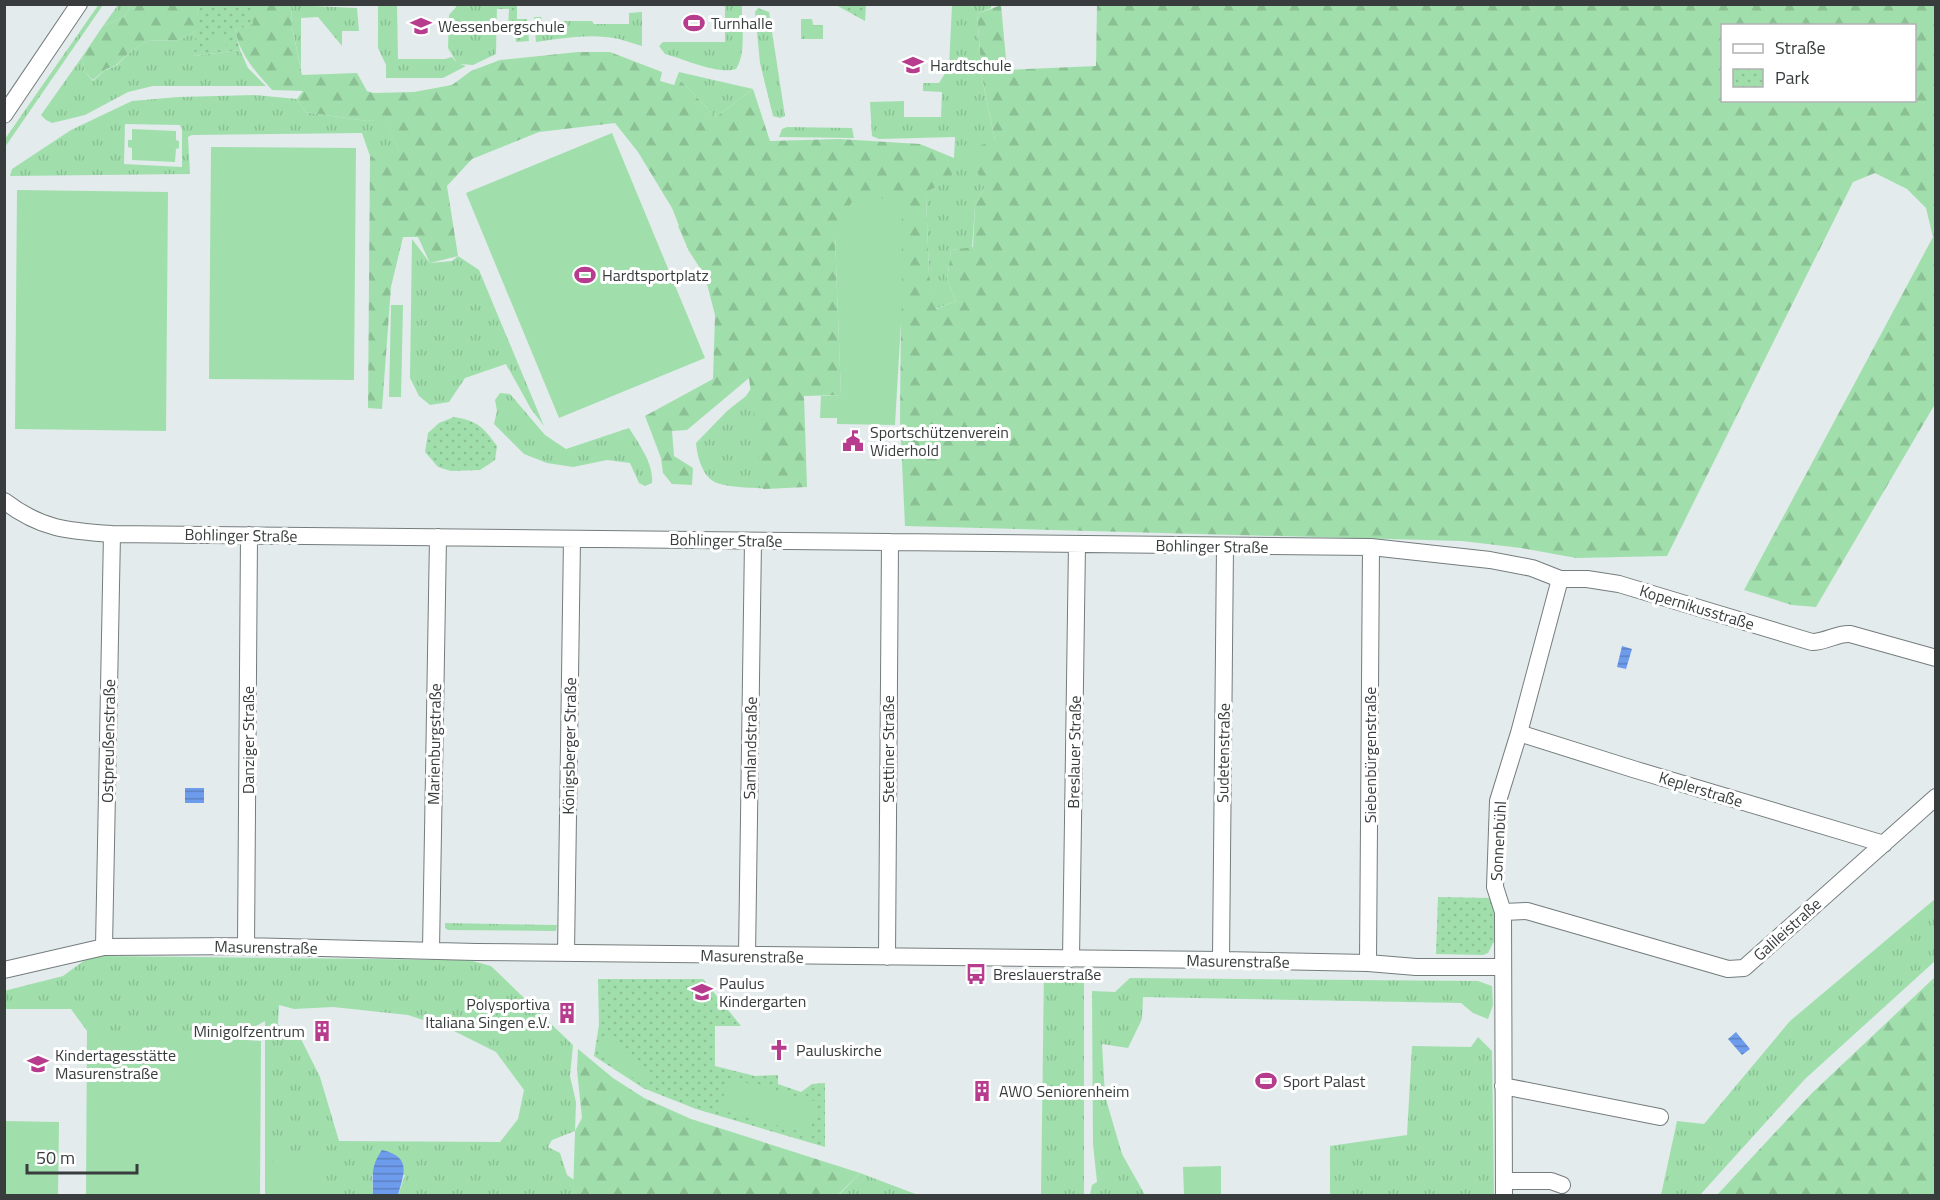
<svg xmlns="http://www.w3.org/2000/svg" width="1940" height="1200" font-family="'Titillium Web',sans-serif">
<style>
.grass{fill:url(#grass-tufts);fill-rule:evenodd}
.forest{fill:url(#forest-firs);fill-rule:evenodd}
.park{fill:url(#park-dots)}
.garden{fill:#a0dfac}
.water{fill:url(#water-rules)}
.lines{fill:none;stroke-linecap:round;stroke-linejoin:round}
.minor-casing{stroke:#757c7d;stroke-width:18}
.minor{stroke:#fff;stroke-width:16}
.labels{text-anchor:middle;stroke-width:6;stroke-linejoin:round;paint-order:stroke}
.poi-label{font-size:16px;fill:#393c3d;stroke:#fff;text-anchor:start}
.street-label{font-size:16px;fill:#393c3d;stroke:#fff}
</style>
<defs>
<pattern id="grass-tufts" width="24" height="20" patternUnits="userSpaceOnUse" patternTransform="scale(1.5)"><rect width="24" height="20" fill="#a0dfac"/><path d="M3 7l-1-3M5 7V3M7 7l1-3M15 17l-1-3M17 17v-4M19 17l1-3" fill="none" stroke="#8bc095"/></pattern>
<pattern id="forest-firs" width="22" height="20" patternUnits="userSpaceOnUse" patternTransform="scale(1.5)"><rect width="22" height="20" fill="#a0dfac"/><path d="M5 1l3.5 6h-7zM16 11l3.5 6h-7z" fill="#8bc095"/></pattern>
<pattern id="park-dots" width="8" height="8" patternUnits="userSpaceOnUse" patternTransform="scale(1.5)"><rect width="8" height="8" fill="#a0dfac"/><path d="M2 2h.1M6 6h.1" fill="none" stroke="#8bc095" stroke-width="1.8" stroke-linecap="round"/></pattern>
<pattern id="water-rules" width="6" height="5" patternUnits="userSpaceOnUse" patternTransform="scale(1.5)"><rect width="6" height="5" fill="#6e9ced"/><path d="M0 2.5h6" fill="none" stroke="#5b80c1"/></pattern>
</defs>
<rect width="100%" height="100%" fill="#e3ebec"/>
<path class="grass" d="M99 4 103 5 5 147V139Z
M118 5H131L125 16 103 26Z
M291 5 357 8 359 31H342V46L318 17 301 18V69L292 27Z
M397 5 398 59H445L452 57 457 63 448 48 449 15 456 7V4L497 5 496 54 473 65 460 64 466 66 443 78H386V65L378 48V6Z
M725 5H742C741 24 747 52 736 69 718 75 684 59 665 54L659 46 663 42H725Z
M952 5H991V8L977 14 982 78 995 140 985 186 975 206 972 248 951 250 947 280 956 301 935 309 929 274 926 195 902 202 954 158 955 137 879 139 872 136 870 102 904 101V117H941L942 92 923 91V83H939L949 67Z
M758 8 769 12 785 116 780 118 773 116 760 63 755 12Z
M642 12V46C634 44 627 41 619 39 592 33 563 38 536 42L534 17H541L542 21H592L594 24H629V13Z
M801 19H812L813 25H823V39H801Z
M197 30 194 56 240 50 248 68 266 86H153L128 92 85 115 52 123 46 120 41 115 82 57 85 72 93 81 105 70 116 66 130 52 147 41 179 40Z
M580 64H613L674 86 695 110 735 190 741 250 762 311 768 347 780 457V488C767 489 722 488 713 481 702 474 697 456 696 443L727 411 746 396 756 381 754 312 726 235 689 251 678 226 708 215 710 203C690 160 667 90 614 80 593 76 558 84 536 89L557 77 583 73Z
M679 72 753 89 716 117 677 77Z
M255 95 297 99 305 112 367 121 385 119 399 151 417 154 385 163 370 156 362 133 192 135 188 137 190 174 10 176 12 169 71 130 132 101 178 97ZM125 124 180 125 182 130V167L124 164Z
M787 127 852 128 854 138 779 137 782 129Z
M412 239 430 263 452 261 458 256 479 270 544 426 531 409 506 364 465 378 449 402 430 405 419 396 410 378Z
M500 393 510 394 545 435 566 449 629 428C639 444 654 464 652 483L645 486 639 483 630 463 607 460 573 467 547 463 524 454 494 424 497 411 495 400Z
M1935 899V961L1805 1079 1700 1195H1661L1677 1121 1704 1124 1790 1021Z
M445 923 557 925 556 931 448 930 445 928Z
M105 956 469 960 491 966 573 1045 570 1076 576 1102 575 1131 552 1140 548 1147 560 1153 567 1175 574 1180 573 1195H398L405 1175 372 1174 373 1195H265V1021L247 1031H87L71 1009H5L4 991 63 976 89 957ZM279 1005 294 1009 333 1007 408 1015 448 1028 496 1052 524 1090 518 1119 500 1142 339 1141 320 1077 298 1033 278 1025Z
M1084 970V1195H1041L1044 971Z
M1130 978 1478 981 1492 986 1493 1005 1488 1019 1473 1013 1461 1003 1143 997 1142 1019 1128 1048 1102 1044 1105 1096 1122 1154 1145 1195H1090L1092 1185 1097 1182 1093 1144 1092 991 1115 992Z
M1478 1037 1492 1051 1494 1195H1330V1146L1407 1135 1412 1046 1471 1047Z
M860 1173 918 1195 838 1196Z"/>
<path class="forest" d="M131 5H198L197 30 179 40 147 41 130 52 115 66 106 69 93 80 85 72 82 57 103 26 125 16Z
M252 5H291L292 27 302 75 357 73 367 91 373 93 414 92 452 85 471 71 500 60 578 52H610L662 72 660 81 674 85 677 77 716 117 753 89 770 141 839 139 920 144 954 158 951 180 910 199 926 194 929 274 936 309 956 301 947 280 951 250 973 247 975 206 985 186 972 163 979 146 995 140 982 77 977 14 1001 5 1007 70 1096 66 1097 5H1935V404L1816 607 1792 605 1744 590 1933 237 1926 208 1907 189 1875 173 1853 182 1667 556 1576 558 1521 548 1462 541 905 526 900 420 902 202 835 237 841 395 804 396 807 487 763 489 749 378 687 430 672 431 674 456 693 468 692 485 672 484 663 473 661 458 645 416 713 379 715 315 705 276 689 251 672 208 638 152 615 123 539 132 472 159 447 186 458 256 430 263 418 237H403L391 287 382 409 368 408 370 156 385 162 399 151 385 120 367 121 305 112 297 99 303 91 272 90C255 71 240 55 235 30L252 24ZM1722 26H1914V100H1722Z
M1935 977V1195H1717L1812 1093Z
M578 1049 613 1078 644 1098 691 1119 860 1173 838 1195H573L575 1131 582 1118 577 1070Z"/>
<path class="park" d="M198 5H252L253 24 235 30 240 50 194 56Z
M497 5H517V19H527L529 41 516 42 515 32 508 28 509 9H497Z
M836 5H866L865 21Z
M454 417C478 421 483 427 497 446L495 460 480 470 451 471 438 467 425 452 428 433 439 423Z
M1438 897 1490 898 1497 923V942L1493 943 1488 953 1483 955 1436 954Z
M598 979H703L741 1026H715V1066L755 1076 778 1075V1084L801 1092 812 1084 825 1083V1147L696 1109 643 1088 594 1056 599 1025Z"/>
<path class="garden" d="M212 36 227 38 225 51 210 49Z
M132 129 176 131V140L179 141V148L176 149 175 162 132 160V148L128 147V140H132Z
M612 133 705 358 559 418 466 193Z
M211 147 356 148 354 380 209 379Z
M17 190 168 192 166 431 15 429Z
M856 193 902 202V305L895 425 837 424V418H820L821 396 841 395 835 237Z
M391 305H403L401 397H389Z
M87 1031H247V1040L261 1041 260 1195H86Z
M608 1038 651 1072 641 1084 598 1050Z
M728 1078 818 1102 809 1134 720 1110Z
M5 1121 59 1122 58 1195H5Z
M273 1152 324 1153 322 1195H272Z
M1221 1166V1195H1184L1183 1167Z"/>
<path class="water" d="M1622 646 1632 649 1626 669 1617 667Z
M185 788H204V803H185Z
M1736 1032 1750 1049 1742 1055 1728 1039Z
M382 1150C412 1157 404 1173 398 1195H373C373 1176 370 1167 382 1150Z"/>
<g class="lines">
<defs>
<path id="minor" d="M4 115 79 4
M4 501C41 529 67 531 112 534L1371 547 1490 560 1532 568 1560 579H1587L1619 584 1812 642C1826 642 1837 633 1850 634L1936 658
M1519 733 1633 769 1884 844
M1503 912 1527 911 1728 969 1744 968 1936 797
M246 946 249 535
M104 947 112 534
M431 950 438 537
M566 953 572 539
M747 956 753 541
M887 957 890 542
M1071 959 1077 544
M1221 960 1225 546
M1368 963 1371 547
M4 970 104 947 246 946 476 952 1221 960 1368 963 1416 967H1502
M1503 1086 1660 1117
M1504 1181H1551L1562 1185
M1504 1196 1503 912 1495 887 1498 801 1519 733 1560 579"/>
</defs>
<use href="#minor" class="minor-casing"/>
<use href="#minor" class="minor"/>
</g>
<defs>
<symbol id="stadium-bare" viewBox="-9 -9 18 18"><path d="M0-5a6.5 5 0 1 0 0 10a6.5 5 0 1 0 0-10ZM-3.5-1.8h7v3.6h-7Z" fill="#b83c8d" stroke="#fff" stroke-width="2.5" paint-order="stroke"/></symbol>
<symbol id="school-bare" viewBox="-9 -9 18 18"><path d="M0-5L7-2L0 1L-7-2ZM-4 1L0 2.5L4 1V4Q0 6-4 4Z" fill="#b83c8d" stroke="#fff" stroke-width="2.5" paint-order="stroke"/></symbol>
<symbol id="civic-bare" viewBox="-9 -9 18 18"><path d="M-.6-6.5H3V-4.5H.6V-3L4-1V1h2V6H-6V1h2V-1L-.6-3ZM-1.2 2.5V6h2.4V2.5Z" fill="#b83c8d" stroke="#fff" stroke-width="2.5" paint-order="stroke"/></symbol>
<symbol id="bus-bare" viewBox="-9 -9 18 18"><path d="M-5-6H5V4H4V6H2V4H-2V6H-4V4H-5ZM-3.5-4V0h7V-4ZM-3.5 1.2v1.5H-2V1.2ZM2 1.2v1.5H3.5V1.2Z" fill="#b83c8d" stroke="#fff" stroke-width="2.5" paint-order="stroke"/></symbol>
<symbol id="building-bare" viewBox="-9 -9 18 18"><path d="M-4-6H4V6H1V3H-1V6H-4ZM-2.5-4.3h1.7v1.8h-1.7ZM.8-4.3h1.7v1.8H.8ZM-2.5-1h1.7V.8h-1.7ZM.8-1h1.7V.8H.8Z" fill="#b83c8d" stroke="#fff" stroke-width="2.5" paint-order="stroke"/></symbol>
<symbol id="church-bare" viewBox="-9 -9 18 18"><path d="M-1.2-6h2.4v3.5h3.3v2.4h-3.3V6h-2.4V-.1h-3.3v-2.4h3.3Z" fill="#b83c8d" stroke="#fff" stroke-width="2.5" paint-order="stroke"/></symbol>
</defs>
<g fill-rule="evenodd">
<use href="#stadium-bare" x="679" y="8" width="30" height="30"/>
<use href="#school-bare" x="406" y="11" width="30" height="30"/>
<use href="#school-bare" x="898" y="50" width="30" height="30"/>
<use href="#stadium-bare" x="570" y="260" width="30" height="30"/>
<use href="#civic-bare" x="838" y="426" width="30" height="30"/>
<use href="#bus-bare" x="961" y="959" width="30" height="30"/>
<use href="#school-bare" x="687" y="977" width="30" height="30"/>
<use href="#building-bare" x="552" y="998" width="30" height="30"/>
<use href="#building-bare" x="307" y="1016" width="30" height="30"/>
<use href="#church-bare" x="764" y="1035" width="30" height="30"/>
<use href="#school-bare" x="23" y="1049" width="30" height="30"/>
<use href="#stadium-bare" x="1251" y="1066" width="30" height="30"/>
<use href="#building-bare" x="967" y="1076" width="30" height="30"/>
</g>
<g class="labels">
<g class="poi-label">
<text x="711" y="29">Turnhalle</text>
<text x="438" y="32">Wessenbergschule</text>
<text x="930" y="71">Hardtschule</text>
<text x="602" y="281">Hardtsportplatz</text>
<text x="870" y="438">Sportschützenverein<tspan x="870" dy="18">Widerhold</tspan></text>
<text x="993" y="980">Breslauerstraße</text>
<text x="719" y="989">Paulus<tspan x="719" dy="18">Kindergarten</tspan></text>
<text x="550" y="1010" text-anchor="end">Polysportiva<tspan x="550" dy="18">Italiana Singen e.V.</tspan></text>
<text x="305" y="1037" text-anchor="end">Minigolfzentrum</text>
<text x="796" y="1056">Pauluskirche</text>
<text x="55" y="1061">Kindertagesstätte<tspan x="55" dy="18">Masurenstraße</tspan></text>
<text x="1283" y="1087">Sport Palast</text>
<text x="999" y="1097">AWO Seniorenheim</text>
</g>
<g class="street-label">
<text transform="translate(241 535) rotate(1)" y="6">Bohlinger Straße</text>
<text transform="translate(726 540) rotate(1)" y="6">Bohlinger Straße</text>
<text transform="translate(1212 546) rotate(1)" y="6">Bohlinger Straße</text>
<text transform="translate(1697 607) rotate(17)" y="6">Kopernikusstraße</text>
<text transform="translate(248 740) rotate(-90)" y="6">Danziger Straße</text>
<text transform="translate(108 741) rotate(-89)" y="6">Ostpreußenstraße</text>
<text transform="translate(434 744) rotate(-89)" y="6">Marienburgstraße</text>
<text transform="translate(569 746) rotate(-89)" y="6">Königsberger Straße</text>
<text transform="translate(750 748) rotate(-89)" y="6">Samlandstraße</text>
<text transform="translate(888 749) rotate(-90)" y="6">Stettiner Straße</text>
<text transform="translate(1074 752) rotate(-89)" y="6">Breslauer Straße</text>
<text transform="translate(1223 753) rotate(-89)" y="6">Sudetenstraße</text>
<text transform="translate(1370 755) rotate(-90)" y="6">Siebenbürgenstraße</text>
<text transform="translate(1701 789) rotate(17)" y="6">Keplerstraße</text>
<text transform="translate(1498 841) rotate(-87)" y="6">Sonnenbühl</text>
<text transform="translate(1787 929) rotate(-42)" y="6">Galileistraße</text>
<text transform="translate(266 947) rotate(1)" y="6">Masurenstraße</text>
<text transform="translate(752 956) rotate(1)" y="6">Masurenstraße</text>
<text transform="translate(1238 961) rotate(1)" y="6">Masurenstraße</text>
</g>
</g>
<rect width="1940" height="1200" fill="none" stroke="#393c3d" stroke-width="12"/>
<rect x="1721" y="24" width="195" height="78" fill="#ffffff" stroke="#b0b1b1" stroke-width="1.5"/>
<rect x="1733" y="44" width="30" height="9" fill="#ffffff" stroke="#b0b1b1" stroke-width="1.5"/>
<text x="1775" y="54" font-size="18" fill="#393c3d">Straße</text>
<rect x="1733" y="69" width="30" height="18" fill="url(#park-dots)" stroke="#b0b1b1" stroke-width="1.5"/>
<text x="1775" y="84" font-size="18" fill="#393c3d">Park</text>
<path d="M27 1164v9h110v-9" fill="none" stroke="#393c3d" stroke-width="3"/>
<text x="36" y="1164" font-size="18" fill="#393c3d" stroke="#ffffff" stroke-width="4.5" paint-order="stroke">50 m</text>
</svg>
